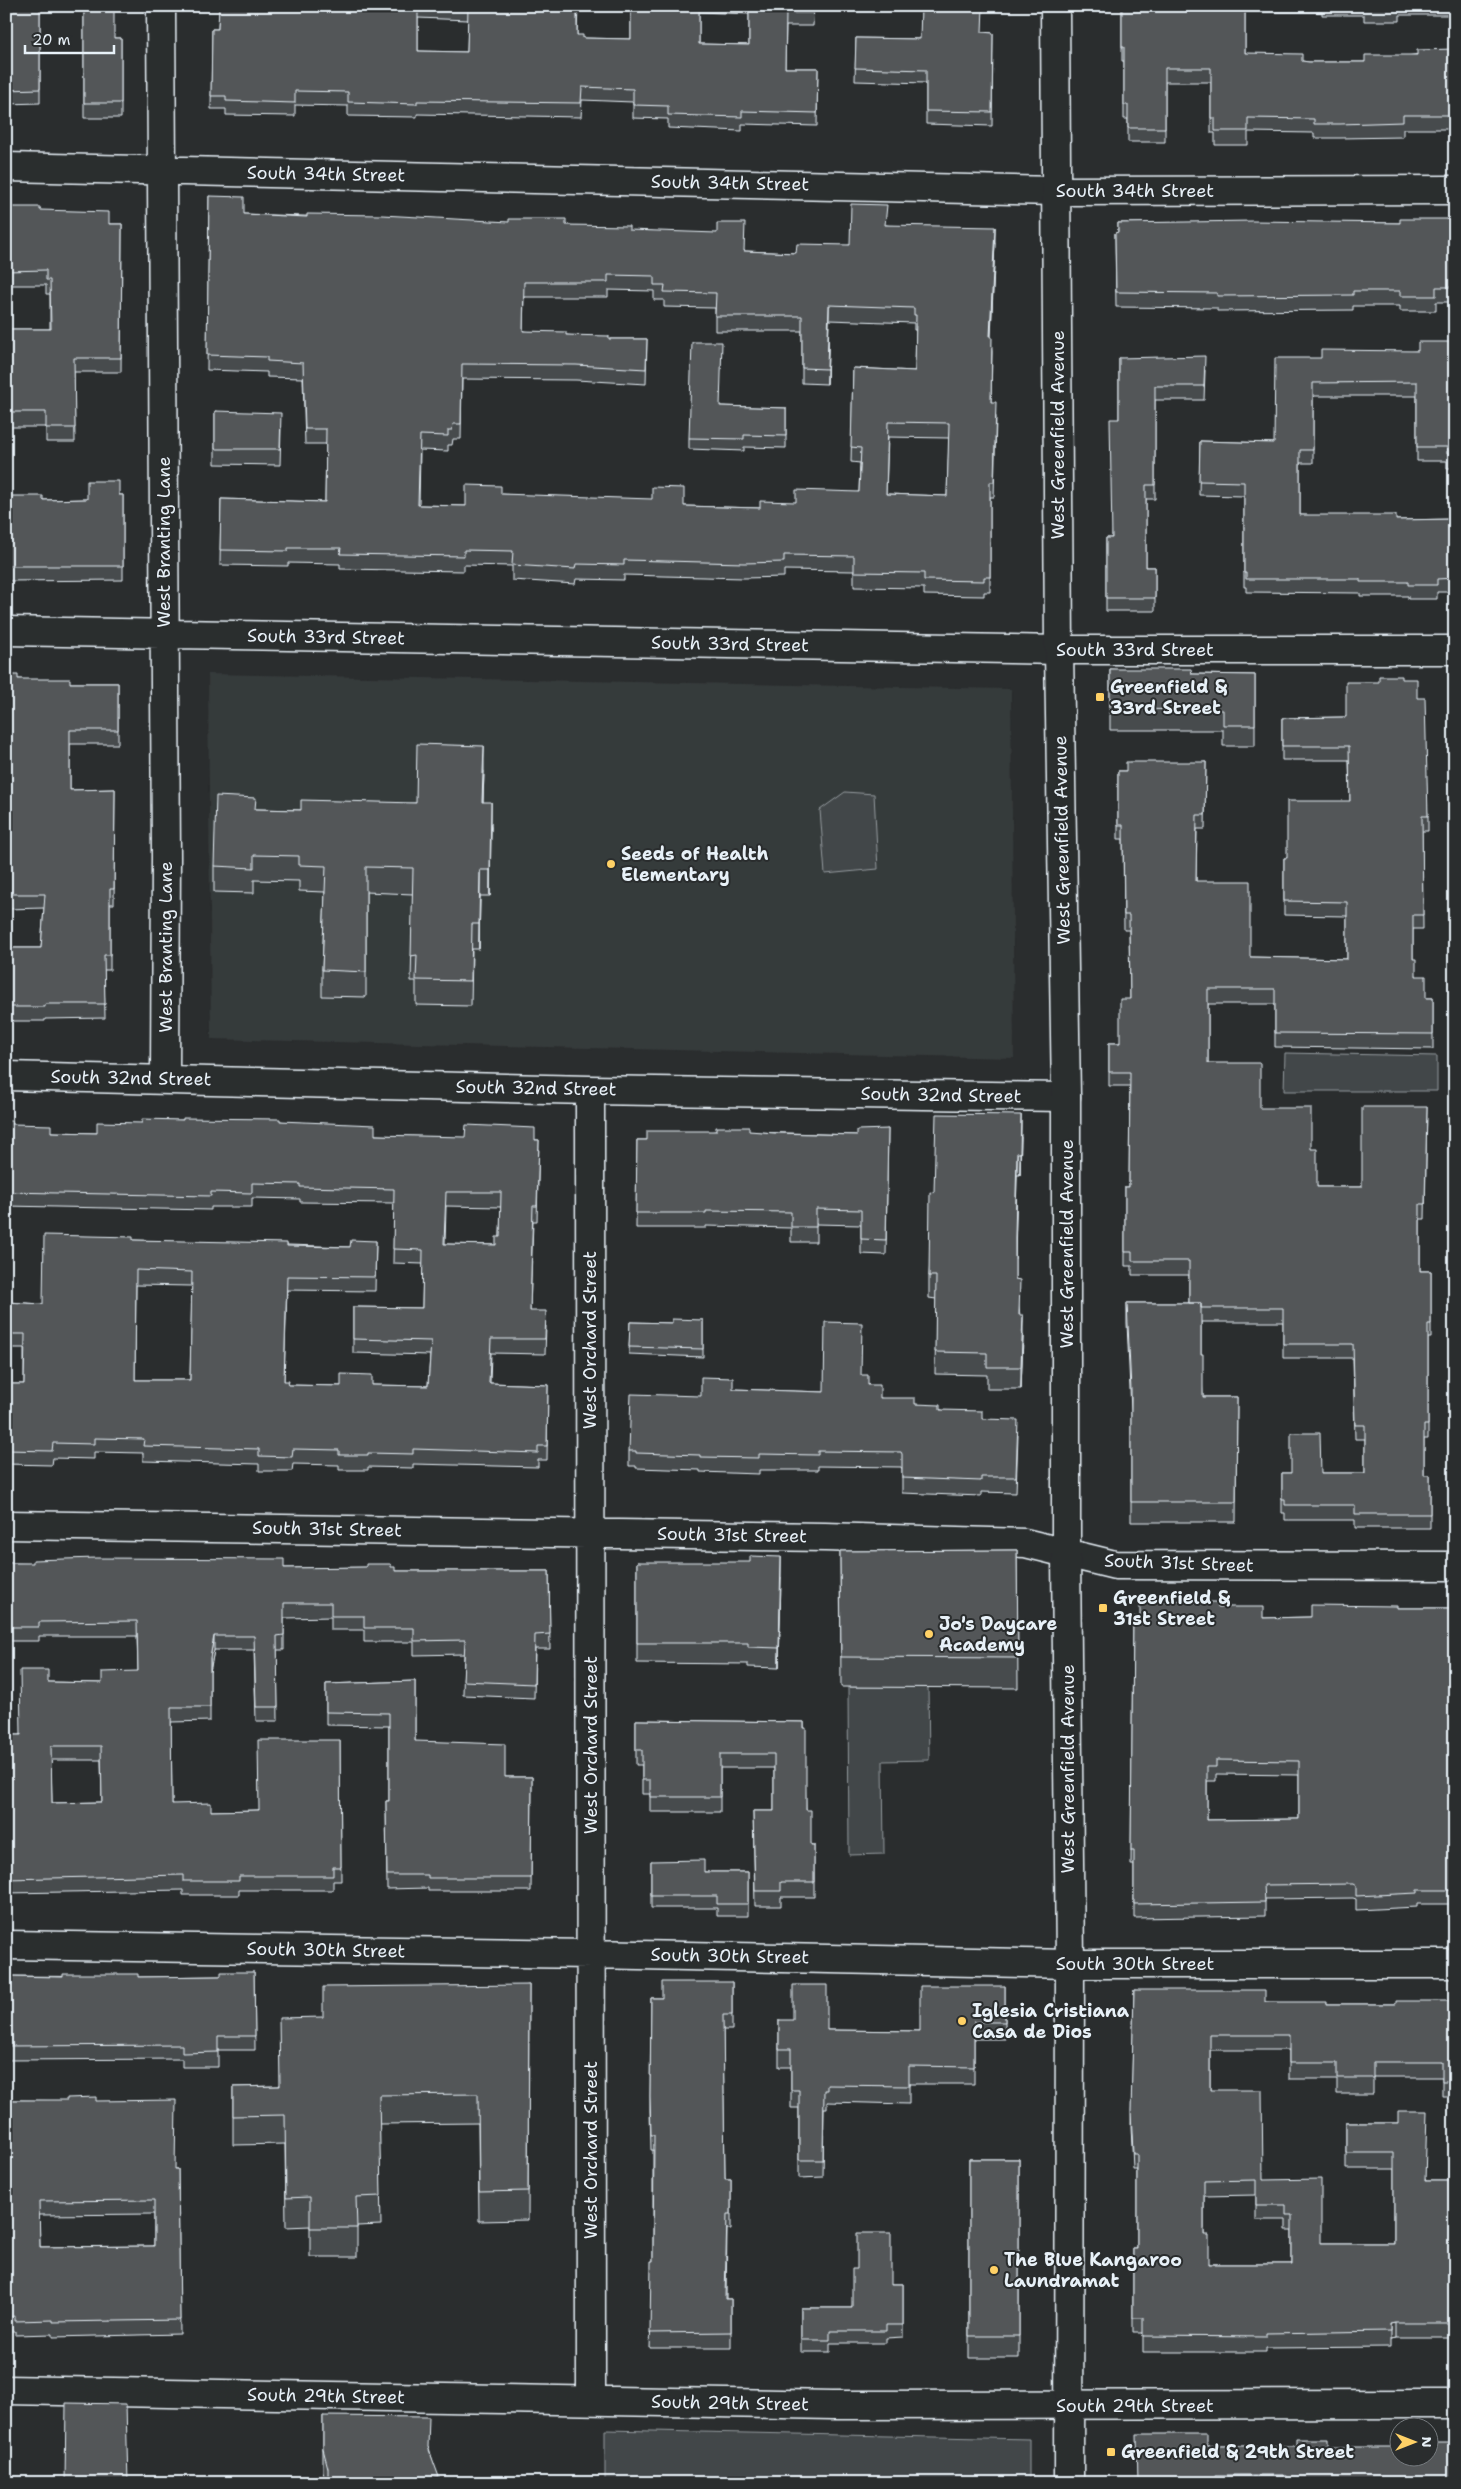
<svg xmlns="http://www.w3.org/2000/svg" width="1461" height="2489" font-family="'Shantell Sans',sans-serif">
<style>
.built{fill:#363a3b}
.green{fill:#424648;stroke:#959ca0}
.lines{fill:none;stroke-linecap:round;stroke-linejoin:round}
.minor-casing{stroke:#e8f1f8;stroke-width:31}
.major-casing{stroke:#e8f1f8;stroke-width:31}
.minor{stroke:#2a2d2e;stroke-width:28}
.major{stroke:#2a2d2e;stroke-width:28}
.wall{fill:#474b4d;stroke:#e8f1f8;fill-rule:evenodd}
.shaded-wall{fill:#3a3d3e;stroke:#e8f1f8}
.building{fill:#535759;stroke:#e8f1f8;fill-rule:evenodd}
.poi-dot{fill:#ffd166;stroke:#2a2d2e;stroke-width:2}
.labels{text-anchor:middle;stroke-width:4;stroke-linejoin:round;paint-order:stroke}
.street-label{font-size:18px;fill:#e8f1f8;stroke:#2a2d2e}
.poi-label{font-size:18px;font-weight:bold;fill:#e8f1f8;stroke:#2a2d2e;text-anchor:start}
</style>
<rect width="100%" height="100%" fill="#2a2d2e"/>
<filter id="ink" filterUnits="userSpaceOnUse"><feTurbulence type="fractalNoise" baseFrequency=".02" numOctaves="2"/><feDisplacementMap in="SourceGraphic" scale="10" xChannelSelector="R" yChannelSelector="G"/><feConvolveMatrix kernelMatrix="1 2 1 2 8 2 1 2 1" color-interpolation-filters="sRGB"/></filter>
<g filter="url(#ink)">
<path class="built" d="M208 674 1011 689 1014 1058 211 1039Z"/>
<path class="green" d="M845 792 874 794 878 869 825 874 820 810Z
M1285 1053 1437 1056V1091H1284Z
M848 1687H928L929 1760 883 1761 884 1854 849 1855Z
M605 2430 1029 2439V2483H605Z"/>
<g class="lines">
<defs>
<path id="minor" d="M161 6 166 857 165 1078
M6 167 1057 191 1455 190
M6 631 1059 650H1455
M6 1076 590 1090 1066 1097
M590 1090 591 2400
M6 1525 825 1537 1025 1543 1115 1565 1455 1566
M6 1945 591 1954 1070 1964H1455
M6 2390 832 2405 1455 2404"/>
<path id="major" d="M1055 6 1059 650 1066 1097V1554L1070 1964 1069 2483"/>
</defs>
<use href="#minor" class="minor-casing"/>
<use href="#major" class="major-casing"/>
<use href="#minor" class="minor"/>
<use href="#major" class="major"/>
</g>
<path class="wall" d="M6 6H40V103L6 104Z
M84 6 114 38H121V118H84Z
M219 6H578L577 35 583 38 631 39V6H814L813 26H786L785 68H818L817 126 742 124V131L668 128V119L633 118V102L582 100 581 117 417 114V117L348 116V106L295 105V116L226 115V109H211L212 29H218ZM699 12 749 14V45L699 44ZM418 18 468 20 467 52 418 51Z
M1122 6H1455V15H1400V21H1364V15H1322V12H1245V53L1309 62H1365L1455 49V129H1403V137L1340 138H1314V133L1248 132V145H1215V133H1211V82H1165V142H1128V119H1124V61H1122Z
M983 32 993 33 992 126 926 124V83L855 81 856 38 920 39Z
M209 196 244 214 566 225 629 230 744 251 796 253 850 245 886 225 995 242 991 337 992 352 991 402 996 417 994 497H990V592H984V596L924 595V588L854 587V571L784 570V577L744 578 624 575V580L576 579 575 584 512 580V566L464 565V571L340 569V564L288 563V566L220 565 221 499 325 502 326 444H305L303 378 267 377V372L207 370ZM608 290 654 291V300H664V307L715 308V331H802V383L827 384 829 320 914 323V330H916L915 371 853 368 851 462 860 463 859 492 760 508 684 506 501 494 466 506 419 505 420 450 448 451V445H452L453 439H461L462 379 576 380 646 384 647 339H609L523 331 524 297H608ZM888 437 949 438 947 496 886 494Z
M6 207 40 210 109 224H122L121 372H74L75 442H46V427H6V329H50V294H46V285H6Z
M1455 219V302H1436V311H1400V306H1353V310L1217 311V308L1116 307 1115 233H1118V223H1400Z
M1455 342V468H1447V461H1417V396H1313V463H1300V515L1396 520 1455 519V592H1437V599H1408V596H1360V593L1246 592V587H1244V496L1199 495 1200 441 1274 443 1321 358 1418 351Z
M1119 358 1205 370 1204 400H1155V499H1146V567H1155V611H1106V538H1112L1119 419Z
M720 406 786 408V448L744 447V451L689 449V438Z
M215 411 281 428 280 465 215 464Z
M119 495H123V580L6 581V496L43 500 87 499Z
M1110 669 1192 674 1255 675V746H1223V730H1110Z
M6 675 18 679 70 683H118V744H70V790L115 789 114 904H110V970H104L105 1018 45 1019V1021H6V948H41L44 908 6 909Z
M1402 679 1417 698 1428 816V831H1422L1423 929H1413V959L1416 976 1426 998H1433V1049L1275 1047V1004H1208V1063L1260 1108 1311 1149 1317 1187H1362L1427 1107 1425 1219H1420V1271H1431V1338H1428V1439H1424V1475H1430V1528H1355V1520H1285V1513H1282V1473H1365V1439H1355L1353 1358H1283V1322H1201V1354L1203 1397H1237L1236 1522H1131V1411L1127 1323V1303H1189V1275H1132V1266H1125V1187H1129L1130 1086H1109V1043H1120L1130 999 1129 930H1124L1123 839H1118V771H1126L1206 762 1205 829H1197L1196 881 1250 957 1347 959V916L1284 915V858H1287L1350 801 1349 760H1282V718L1346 717 1379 682Z
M484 771 483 802 491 827 490 896H480L479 949H472L471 1006 416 1005V981H411L413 894 366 892V997L322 996V970L325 892 299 891V881L254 880V893L214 892V866L256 809 301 810 416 803Z
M183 1120 280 1121 375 1135 539 1140 537 1221H533L530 1311 546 1326 545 1354 491 1353 490 1383 548 1385 547 1460H538V1467L413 1464V1468L368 1467V1470H339V1465L293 1464 292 1471H259V1464L143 1461V1453L94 1452V1459L53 1458 52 1465 6 1464V1384H24V1348H6V1302L43 1304 133 1240 350 1247 376 1241 375 1291 287 1290 284 1381 288 1385 341 1386 372 1385 428 1386 430 1355 353 1353V1307L422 1308 423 1264 393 1263 394 1203 300 1202V1199L252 1198V1207H211V1210L6 1206V1121L12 1124 51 1132 97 1133 142 1123ZM446 1206 501 1207 500 1237 496 1245 445 1244ZM136 1285 192 1286 190 1380H135Z
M888 1129 886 1255 861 1254V1225L816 1224V1242H791V1228L706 1226V1228H636L637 1140H647L716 1131 857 1135Z
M1021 1137 1020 1175H1017L1015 1252V1279L1023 1337 1021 1389H987V1375L935 1374 936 1299 929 1298V1276L934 1193Z
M703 1320V1357L629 1354 630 1322 672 1323Z
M861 1375 880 1398 915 1404 982 1419 1018 1435 1016 1493 981 1492V1496L902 1493V1469L901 1467 818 1466V1470H759V1474L700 1472V1470L636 1468V1466H629V1451L701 1396 733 1389 824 1392Z
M1017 1550 1018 1688 841 1687 840 1551Z
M637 1562 781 1577 779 1668 748 1667V1664L637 1663Z
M6 1563 284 1568 391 1567 395 1571H549L550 1649H535L534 1698 463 1695 464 1654 414 1655V1642H364V1630H331V1617L284 1618V1650H277L278 1721H256L254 1650H214L210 1671V1721L171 1722 172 1804 211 1811 258 1810 340 1740 341 1881H333V1890H239V1895H183V1890L6 1893V1735H21L48 1682 102 1683 138 1671 137 1636H39V1641H6ZM51 1760H101L102 1802 52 1803Z
M1188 1602 1218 1607 1263 1618 1311 1617 1397 1608H1455V1904H1417V1907L1356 1910V1899L1353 1898 1265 1899V1916L1134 1918V1865H1131L1133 1617H1140ZM1216 1774 1299 1775V1819L1207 1820V1781H1216Z
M415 1681V1741L505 1777H532L531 1891H428V1888L387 1889 386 1801H389V1726L326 1725V1684Z
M636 1720 804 1722 806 1810 811 1845H814V1897H781V1906H755L753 1811H774V1768H720V1812H650V1794H642V1765H636Z
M651 1861 704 1872H748V1916H717V1908H651Z
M254 1972 255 2050H218V2067H182V2059L6 2060V1976L138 1977 221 1976Z
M732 1982V2030H723L725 2179H731V2229H727L726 2299H731V2348H650L653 2261V2150H651L650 2111 651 1998H662Z
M529 1985 528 2220 479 2221 478 2123 379 2124 381 2225 357 2226V2257H310V2226L286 2227 285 2144 233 2145V2087L279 2086 323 2017Z
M1005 1986V2039H974V2084H909V2104L827 2102V2108H824L823 2177 799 2178V2108H791V2067H779V2020L827 2030 920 2031Z
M1134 1990 1265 2002 1326 2004H1396L1455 2001V2096H1442V2077H1373V2094H1337V2079H1289V2050H1210V2090L1263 2180 1321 2243H1394V2169H1346V2123H1398L1426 2181H1455V2348L1454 2338H1395L1390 2339V2347L1266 2348V2352H1143V2333H1133V2249H1137V2169H1133L1131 2126ZM1256 2195V2220H1286V2230H1292V2264H1209L1204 2235V2196Z
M6 2100 96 2101 175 2169H178L180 2334 53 2337V2334L15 2335V2331H6ZM154 2214V2246L40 2247 39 2215Z
M969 2159H1019V2358H969Z
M857 2269 891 2284H903V2337L886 2338V2343H830V2352H801V2308H852Z
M323 2416 429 2448 439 2483H326L323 2472Z
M1207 2446 1328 2447 1398 2456 1455 2483H1138Z"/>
<path class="shaded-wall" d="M995 227V242L990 352V337Z
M829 305V320L827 384V369Z
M484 746V771L482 827V802Z
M491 802V827L490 896V870Z
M480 870V896L479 949V924Z
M1021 1115V1137L1020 1175V1153Z
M1017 1153V1175L1015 1259V1237Z
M1023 1315V1337L1021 1389V1367Z
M781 1557V1577L779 1668V1648Z
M214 1636V1650L210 1672V1658Z
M1395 2323V2338L1390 2339V2324Z
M439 2477V2483H418Z"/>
<path class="building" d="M6 6H40V89L6 90Z
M84 6H114V38H121V103H84Z
M219 6H418V51L467 52 468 6H577V35H583V38L631 39V6H699V44L749 45V6H814L813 13H786L785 68H818L817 113 742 111V117L668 115V106L633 105V89L582 87 581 103 417 101V104L348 102V92L295 91V103L226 101V96H211L212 29H218Z
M921 6H983L982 32 993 33 992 112 926 111V70L855 68 856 38 920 39Z
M1122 6H1245V53L1302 54V61L1309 62H1365V55H1417V50L1455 49V115H1403V122L1340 124H1314V119L1248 118V131H1215V118H1211V68H1165V128H1128V105H1124V47H1122Z
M1364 6H1400V7H1364Z
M209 196 244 197V214L307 217V214L382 215 509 222V219H566V225L629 226V230L717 233V223H745L744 251 796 253 797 244 850 245 851 204 887 205 885 225 995 227 990 337H992L991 402H996L994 482H990V577H984V581L924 580V573L854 572V556L784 555V562L744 563 624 560V565L576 564 575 569 512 565 513 551 464 550V556L340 554 341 548H288V551L220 550 221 499 325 502 326 429H305L303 363 267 361V357L207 355ZM608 275 654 276V285H665L664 292 716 293 715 316H802V368L827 369 829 305 914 308V315H916L915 371 853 368 851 447 861 448 859 492 796 490V502L760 501V508L684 506V488L652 487V499L501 494V486L466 485V506L418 505 420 435 448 436V430H452L453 424H461L462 364 576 365 646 369 647 339H609V336L566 335V332L523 331 524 282H608ZM888 422 949 423 947 496 886 494Z
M6 207H40V210L109 212V224H122L121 358H74L75 428H46V412H6V329H51L50 280H46V270L6 271Z
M1400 219H1455V287H1436V296H1400V291H1353V295L1217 296V293L1116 292 1115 233 1118 232V223L1253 221 1400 223Z
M692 342H722L720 406 786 408V436L744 435V439L689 438Z
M1418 342H1455V454H1447V447H1417V382L1313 383V450H1300V515H1396V520L1455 519V578L1437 579V585H1408V582H1360V579H1246V573H1244V482L1199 481 1200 441 1274 443 1275 358H1321V350L1418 351Z
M1205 356 1204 386H1155V485H1146V567H1155V598H1106V538H1112L1110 419H1119V358Z
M215 411 281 413 280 449H215Z
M87 481H119V495H123V566H6V496H43V500L87 499Z
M1110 669H1191L1192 674 1255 675V725H1223V710L1110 709Z
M6 675H18V679H70V683H118V730H70V790L115 789 114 889H110V955H104L105 1004H45V1007H6V948H41L45 894H6Z
M1379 676H1402V679H1417V698H1425L1428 816H1422L1423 915H1413V959H1416V976H1426V998H1433V1034L1275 1033V989H1208V1063H1260V1108H1311V1149H1317V1187H1362V1107H1427L1425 1204H1420V1271H1431V1324H1428V1425H1424V1475H1430V1514H1355V1505H1285V1499H1282V1473H1291V1433H1320L1321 1473H1365V1425H1355L1353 1344H1283V1308H1201V1303H1189V1261H1132V1252H1125V1187H1129L1130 1072H1109V1043H1120V999H1130L1129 915H1124L1123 825H1118V771H1126V762H1206L1205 815H1197L1196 881H1250V957L1347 959V902L1284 901V858H1287V801H1350L1349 746H1282V718L1346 717V682H1379Z
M417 744 484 746 482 802H491L490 870H480L479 924H472L471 981 416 980 417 955 411 956 413 868 366 867V972L322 970 326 866 299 865V856L254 855V868L214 866 216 796 256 798 255 809 301 810V800L416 803Z
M936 1114 1021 1115 1020 1153H1017L1015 1237V1279L1020 1280 1019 1315H1023L1021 1367H987V1353L935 1352 936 1276H929L930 1192 934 1193Z
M183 1118 280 1119V1121L375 1125V1135L465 1137 466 1125 535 1128V1140H539L537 1206H533L530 1311H546L545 1339H491L489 1383 548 1385 547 1446H538V1453L413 1449V1454L368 1453V1455H339V1450L293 1449 292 1457 259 1456V1449L143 1446 144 1439 94 1438V1444L53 1443 52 1451 6 1450V1384H24L25 1334H6V1302L43 1304 44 1235 133 1237V1240L287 1243V1246L350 1247 351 1240 376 1241 375 1277 287 1276 284 1381H289L288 1385 341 1386V1374L372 1375V1385L428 1386 431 1341 353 1339V1307L422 1308 423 1250 393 1249 394 1189 300 1187V1184L252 1183V1193L211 1192V1196L6 1192V1121H12V1124L51 1125V1132L97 1133V1122L142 1123V1119L183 1120ZM446 1192H501L500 1237H496V1245L444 1244ZM136 1270 192 1272 190 1380H135Z
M716 1127H749V1131L775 1133 857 1135V1130L888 1129 886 1240 861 1239V1210L816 1209V1227H791V1212L706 1211V1213H636L637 1140H647V1131H716Z
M1127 1303H1201V1354H1203V1397H1237L1236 1502H1131V1391Z
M672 1319 703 1320V1349L629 1347 630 1322 672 1323Z
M825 1322 862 1323 861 1375H868V1385H880V1398H915V1404L940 1405V1410L982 1411V1419L1018 1420 1016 1477H981V1481L902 1478V1454L901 1452 818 1451V1455L759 1454V1458L700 1457V1455L636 1453V1451H629L631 1394 701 1396V1377L733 1378V1389L824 1392Z
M1017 1550 1018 1658 841 1657 840 1551Z
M750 1556 781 1557 779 1648 748 1647V1643H637V1562H750Z
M96 1558 284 1559V1568L366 1567V1564H391V1567H395V1571H549L550 1634 535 1635 534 1684 463 1681 465 1640 414 1641V1628H364V1616H331V1603H284V1635L277 1636 278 1707H256L254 1636H214L210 1658V1707H171L172 1804 211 1803V1811L259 1810 258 1740H340L341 1867H333V1876H239V1881H183V1875L6 1879V1735H21L20 1670H48V1682L102 1683V1672L138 1671 137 1621 39 1622V1627H6V1563H33V1560ZM51 1746H101L102 1802 52 1803Z
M1188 1600V1602H1218V1607H1263V1618L1311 1617V1605L1397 1606V1608H1455V1890H1417V1893L1356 1896V1886L1353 1884 1264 1885 1265 1902 1134 1904V1851H1131L1133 1617H1140V1602ZM1216 1760 1299 1761V1819L1207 1820V1767H1216Z
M415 1681V1741L505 1744V1777H532L531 1878H428V1875H387L386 1801H389V1713L326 1712V1684Z
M636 1720 804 1722V1728H806V1810H811V1845H814V1882H781V1891H755L753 1811H774V1754H720V1797H650V1780H642V1750H636Z
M704 1860V1872H748V1904H717V1896H651V1861Z
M221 1972H254L255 2036H218V2052L182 2053V2045L6 2046V1976L63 1977V1974H138V1977L221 1976Z
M662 1982H732V2015H723L725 2179H731V2214H727L725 2299H731V2332L650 2333 651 2261H653L654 2135H651L650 2096 651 1998H662Z
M529 1985 528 2191 479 2192 478 2094 379 2095 381 2196 356 2197 357 2228H310V2197L286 2198 285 2115 233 2116V2087L280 2086 279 2018 323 2017V1987Z
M793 1985H827V2030L920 2031V1986H1005V2022H974V2067L909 2066V2086L827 2085V2090H824L823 2160H799V2090H791V2049H779V2020H793Z
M1134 1990H1265V2002H1326V2004H1396V2001H1455V2081H1442V2062H1373V2078H1337V2063H1289V2035H1210V2090H1262L1263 2180 1321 2179V2243H1394V2153H1346V2123H1398V2111H1427L1425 2181H1455V2333L1454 2323H1395L1390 2324V2331L1266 2333V2337L1143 2336V2318H1133V2249H1137V2154H1133L1131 2111ZM1256 2180V2205H1286V2215H1292V2264H1209V2235H1204V2181Z
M96 2097V2101L176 2100 175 2169H178L180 2320 53 2322V2320L15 2321V2316L6 2317V2100H67V2098ZM154 2200V2246L40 2247 39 2201Z
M969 2159H1019V2336H969Z
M857 2233H891V2284H903V2325H886V2331H830V2340H801V2308H852V2269H857Z
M66 2403 126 2404 128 2483H65Z
M323 2416 429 2417 428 2447 439 2477 418 2483H328V2468L323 2449Z
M1137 2434H1207V2446H1296V2439H1328V2447H1398V2456H1428V2442H1455V2483H1287V2475H1216V2483H1138Z"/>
</g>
<g class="poi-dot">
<rect x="1095" y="692" width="10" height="10" rx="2.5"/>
<circle cx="611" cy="864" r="5"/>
<rect x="1098" y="1603" width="10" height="10" rx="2.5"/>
<circle cx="929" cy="1634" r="5"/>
<circle cx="962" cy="2021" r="5"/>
<circle cx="994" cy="2270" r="5"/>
<rect x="1106" y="2447" width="10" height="10" rx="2.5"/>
</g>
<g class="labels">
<g class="street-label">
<text transform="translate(326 174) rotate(1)" y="6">South 34th Street</text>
<text transform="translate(730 183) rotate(1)" y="6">South 34th Street</text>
<text x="1135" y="197">South 34th Street</text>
<text transform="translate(1058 435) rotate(-90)" y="6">West Greenfield Avenue</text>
<text transform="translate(164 542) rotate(-90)" y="6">West Branting Lane</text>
<text transform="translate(326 637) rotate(1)" y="6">South 33rd Street</text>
<text transform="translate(730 644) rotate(1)" y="6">South 33rd Street</text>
<text x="1135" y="656">South 33rd Street</text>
<text transform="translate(1062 840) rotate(-91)" y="6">West Greenfield Avenue</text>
<text transform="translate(166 947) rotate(-90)" y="6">West Branting Lane</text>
<text transform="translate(131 1078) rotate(1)" y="6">South 32nd Street</text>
<text transform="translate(536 1088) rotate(1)" y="6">South 32nd Street</text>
<text transform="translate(941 1095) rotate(1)" y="6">South 32nd Street</text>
<text transform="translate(1067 1244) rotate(-90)" y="6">West Greenfield Avenue</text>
<text transform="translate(590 1340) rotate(-90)" y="6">West Orchard Street</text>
<text transform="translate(327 1529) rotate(1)" y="6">South 31st Street</text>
<text transform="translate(732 1535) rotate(1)" y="6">South 31st Street</text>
<text transform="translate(1179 1563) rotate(2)" y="6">South 31st Street</text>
<text transform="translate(591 1745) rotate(-90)" y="6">West Orchard Street</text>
<text transform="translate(1068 1769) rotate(-90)" y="6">West Greenfield Avenue</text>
<text transform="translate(326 1950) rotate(1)" y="6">South 30th Street</text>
<text transform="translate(730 1956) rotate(1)" y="6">South 30th Street</text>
<text x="1135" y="1970">South 30th Street</text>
<text transform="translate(591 2150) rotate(-90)" y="6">West Orchard Street</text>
<text transform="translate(326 2396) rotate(1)" y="6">South 29th Street</text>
<text transform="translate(730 2403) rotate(1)" y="6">South 29th Street</text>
<text x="1135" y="2412">South 29th Street</text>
</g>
<g class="poi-label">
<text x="1110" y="693">Greenfield &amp;<tspan x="1110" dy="21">33rd Street</tspan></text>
<text x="621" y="860">Seeds of Health<tspan x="621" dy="21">Elementary</tspan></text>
<text x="1113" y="1604">Greenfield &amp;<tspan x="1113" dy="21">31st Street</tspan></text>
<text x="939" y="1630">Jo's Daycare<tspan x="939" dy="21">Academy</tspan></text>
<text x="972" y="2017">Iglesia Cristiana<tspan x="972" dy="21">Casa de Dios</tspan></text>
<text x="1004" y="2266">The Blue Kangaroo<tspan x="1004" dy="21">Laundramat</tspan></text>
<text x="1121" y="2458">Greenfield &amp; 29th Street</text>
</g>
</g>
<rect width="1461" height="2489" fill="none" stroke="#2a2d2e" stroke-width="25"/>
<rect x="12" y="12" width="1436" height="2464" fill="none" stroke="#e8f1f8" stroke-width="2" filter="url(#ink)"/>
<g transform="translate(1414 2442) rotate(90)"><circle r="24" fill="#2a2d2e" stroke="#767b7f"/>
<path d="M0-4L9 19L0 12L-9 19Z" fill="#ffd166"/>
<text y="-8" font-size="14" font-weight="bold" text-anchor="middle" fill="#e8f1f8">N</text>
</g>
<path d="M25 45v8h89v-8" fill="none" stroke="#e8f1f8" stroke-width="2.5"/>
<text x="32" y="45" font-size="15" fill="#e8f1f8" stroke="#2a2d2e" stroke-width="4" paint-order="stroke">20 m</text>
</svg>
